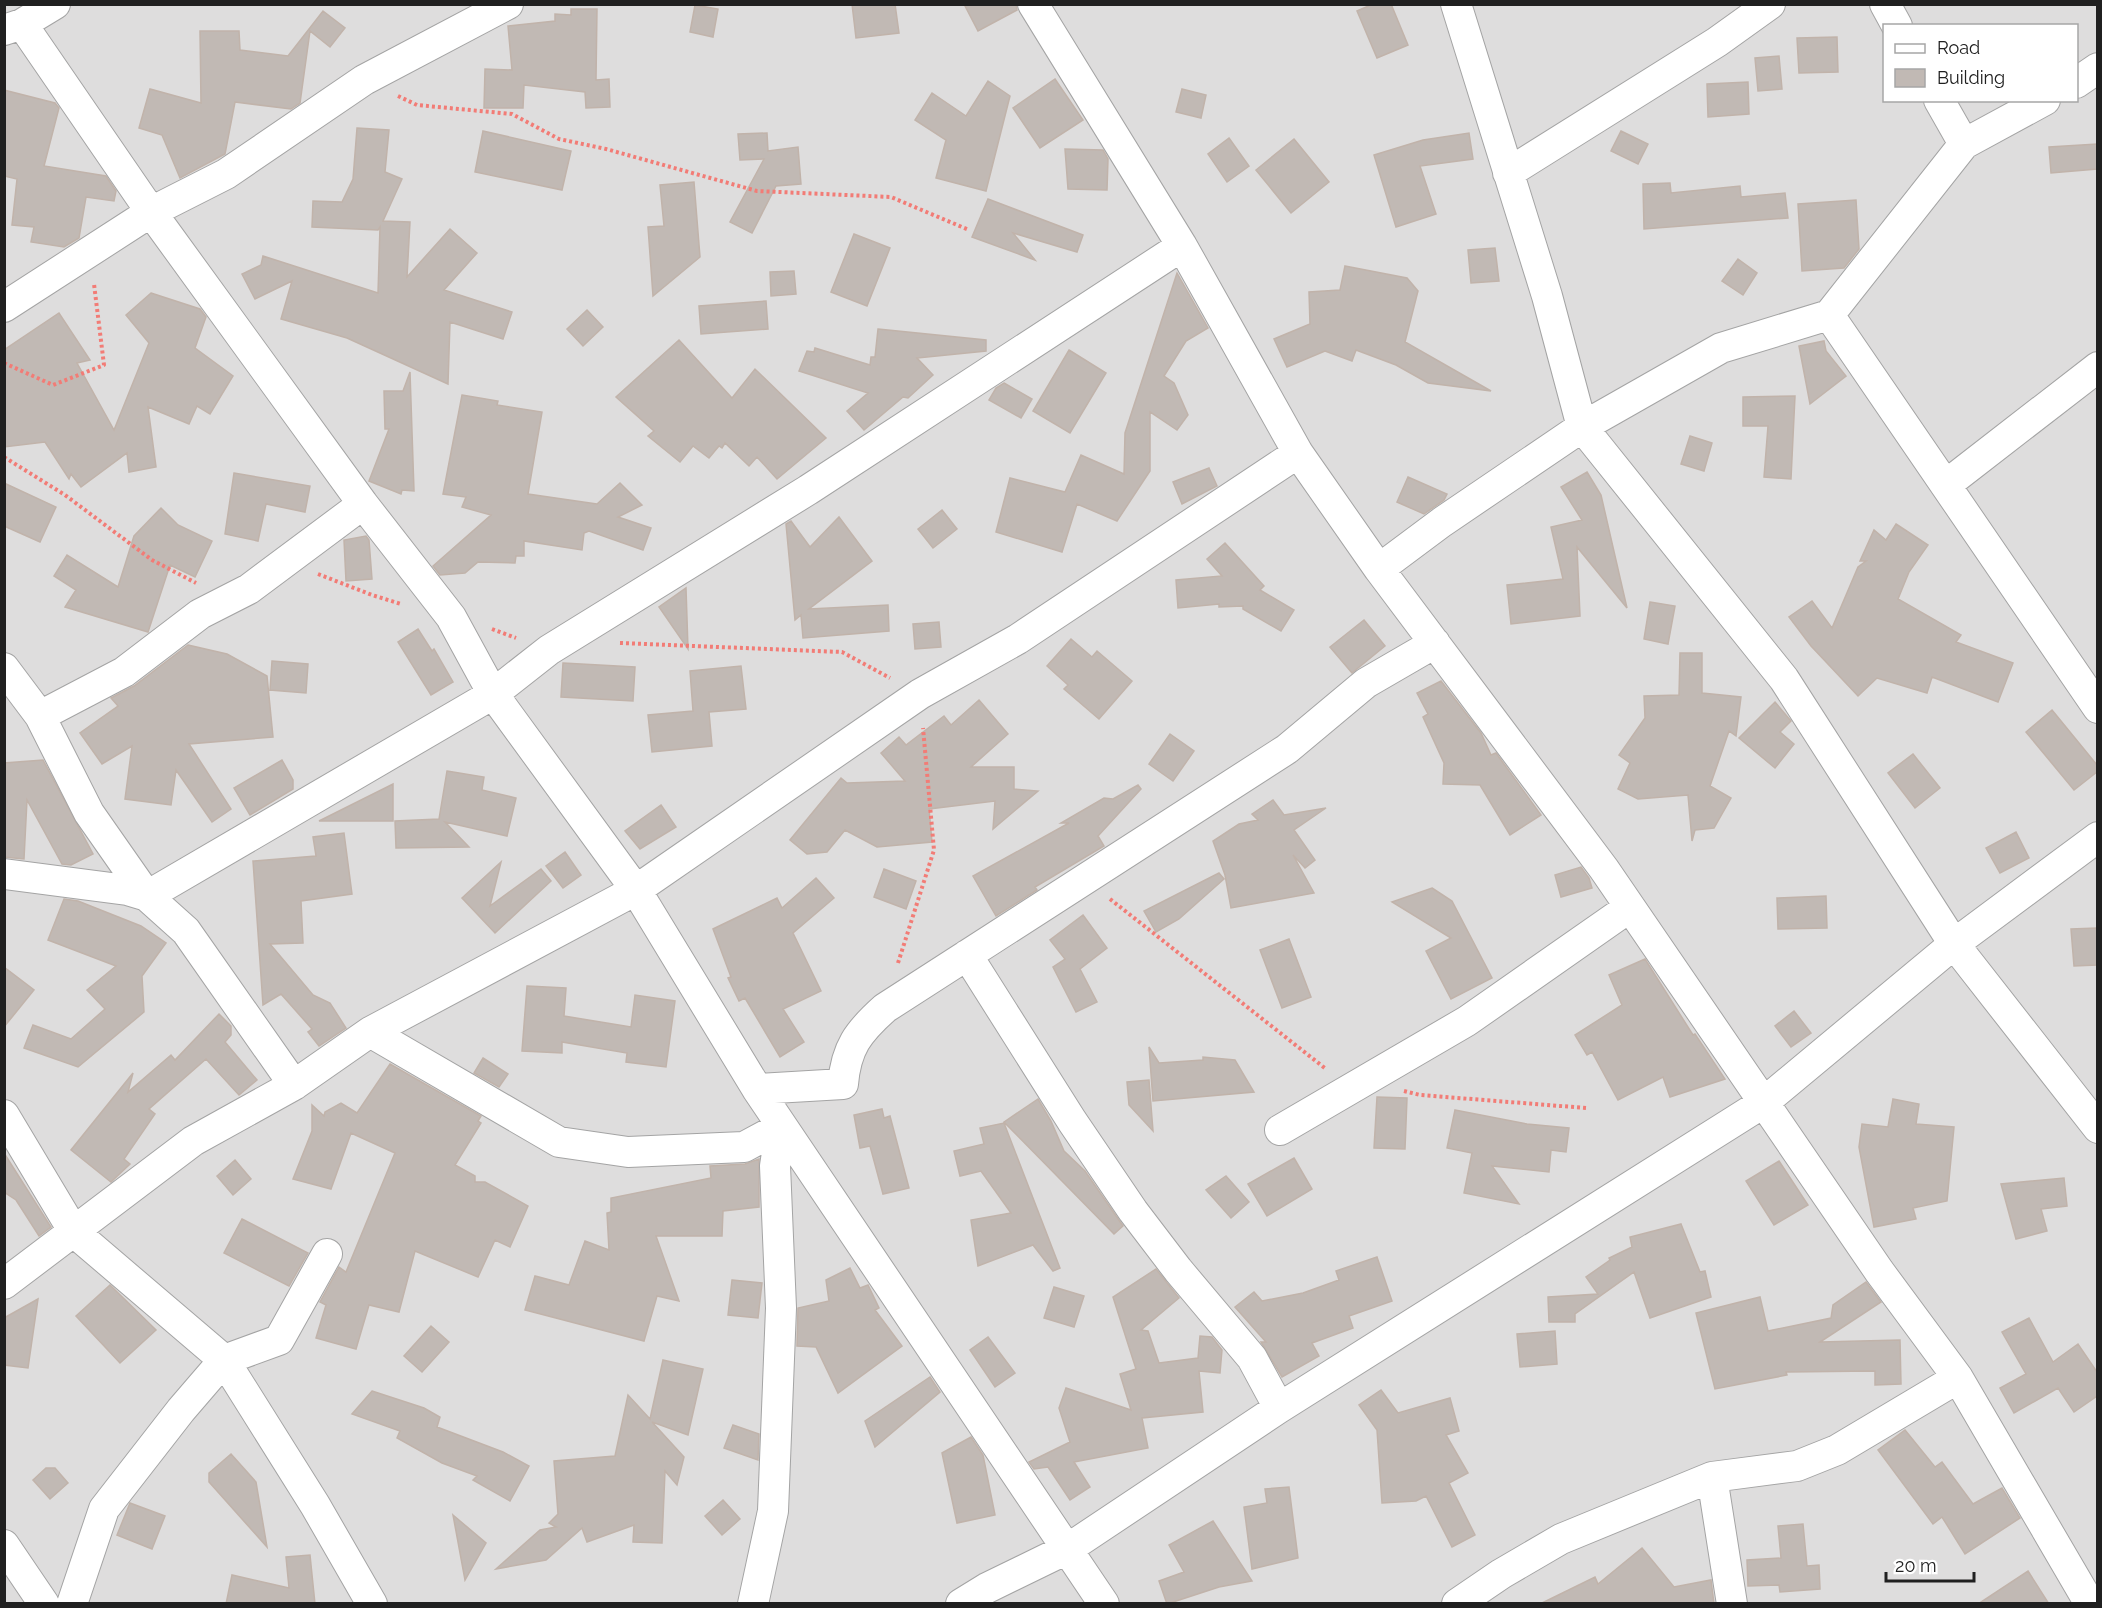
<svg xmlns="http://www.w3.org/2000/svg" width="2102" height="1608" font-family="Raleway,sans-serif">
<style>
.residential{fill:#dedddd;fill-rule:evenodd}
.building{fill:#c1b9b4;stroke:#c1b3aa;stroke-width:1.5}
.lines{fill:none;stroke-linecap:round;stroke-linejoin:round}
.minor-casing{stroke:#a4a4a4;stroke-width:32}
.path{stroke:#f27c76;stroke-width:4;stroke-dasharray:3 3;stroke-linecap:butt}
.minor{stroke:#fff;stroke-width:30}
</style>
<rect width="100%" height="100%" fill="#f0ede7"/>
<path class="residential" d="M5 5H2097V1603H5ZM1884 26H2076V100H1884Z"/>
<path class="building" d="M852 4H895L899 33 856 38Z
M964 4H1016L1017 10 978 31Z
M1373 4H1391L1408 45 1377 58 1357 11Z
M695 5 718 9 713 37 690 32Z
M571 9H597L596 80 609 79 610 107 586 108 585 92 524 85 523 108H484L485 69 512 70 508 26 555 21V14L571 15Z
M323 11 345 28 330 47 310 31 300 103 291 109 235 102 225 154 180 178 162 135 139 128 150 89 201 103 200 31H239L240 50 288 56Z
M1837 37 1838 72 1799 73 1797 38Z
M1779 56 1782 89 1758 91 1755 58Z
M1055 79 1083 120 1040 148 1013 108Z
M988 81 1010 96 986 191 936 178 946 140 915 120 932 93 966 116Z
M1748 82 1749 114 1708 117 1707 84Z
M1182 89 1206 95 1201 118 1176 112Z
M4 90 55 103 59 108 44 166 106 176 116 191 114 201 86 197 79 238 64 247 31 242 34 227 12 225 17 179 4 176Z
M357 128 389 130 385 172 402 179 383 221 410 222 407 277 450 229 477 253 444 290 512 312 503 339 450 322 448 384 347 338 281 319 292 281 255 299 242 274 261 265 263 256 378 293 380 227 378 230 312 227 313 201 342 202 353 179Z
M483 131 571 151 562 190 475 172Z
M1621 131 1648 144 1638 164 1611 151Z
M767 133 768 151 798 147 801 184 776 186 752 233 730 222 764 159 740 160 738 134Z
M1469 133 1473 159 1420 166 1436 214 1396 227 1374 155 1423 140Z
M1229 138 1249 166 1227 182 1208 154Z
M1294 139 1329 182 1291 213 1256 170Z
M2097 144V169L2051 173 2049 147Z
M1065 149 1103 150 1108 159 1107 190 1068 189Z
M694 182 700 257 653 296 648 227 664 226 660 185Z
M1670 183 1671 193 1740 186 1741 197 1785 193 1788 218 1644 229 1643 184Z
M988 199 1083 235 1077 252 1013 233 1035 260 972 237Z
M1856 200 1859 249 1844 268 1802 271 1798 204Z
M854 234 890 248 867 306 831 292Z
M1495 248 1499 281 1471 283 1468 250Z
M1738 259 1757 273 1743 295 1722 281Z
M1345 266 1407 278 1418 291 1405 342 1491 391 1428 383 1396 365 1356 350 1352 361 1325 351 1287 367 1274 339 1310 324 1309 292 1340 290Z
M794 271 796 294 771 296 770 272Z
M1177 273 1208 328 1186 341 1164 376 1174 383 1188 415 1177 430 1150 412V471L1117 521 1077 504 1062 552 996 532 1010 478 1065 492 1081 455 1124 474 1125 433Z
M151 293 200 309 206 317 195 348 233 376 210 414 197 406 189 424 148 407 156 467 129 472 127 453 81 487 71 474 69 479 45 442 4 447V350L59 313 90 360 77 363 114 430 149 343 126 315Z
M766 301 768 329 701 334 699 306Z
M587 310 603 327 583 346 567 329Z
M878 329 986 340V351L917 358 933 375 908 398 903 397 864 430 847 411 868 393 799 371 807 351 814 352 815 348 870 365 871 357H875Z
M679 340 732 398 755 369 826 438 777 479 757 457 749 466 725 443 722 448 719 446 709 458 693 446 680 462 648 436 654 431 616 397Z
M1824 341 1826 351 1846 376 1810 404 1799 346Z
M1069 350 1106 373 1070 433 1033 411Z
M410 372 414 491 402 490 401 494 369 481 389 429H385L384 391H403Z
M1004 383 1032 399 1021 418 989 400 996 388Z
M462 395 498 401 497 405 542 412 528 494 597 504 620 483 642 505 618 517 651 528 643 550 589 531 584 533 582 550 524 541V556H516L515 563 478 562 465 573 440 575 433 566 491 515 462 507 466 497 443 494Z
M1795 396 1791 479 1764 477 1768 426H1743V397Z
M1690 436 1712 443 1704 471 1681 464Z
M1209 468 1217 486 1182 504 1173 482Z
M1587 472 1601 495 1627 608 1577 547 1580 616 1511 624 1507 585 1563 579 1551 527 1582 520 1561 487Z
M234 473 310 486 305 512 266 504 258 541 225 534Z
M1408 477 1447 494 1444 500 1424 514 1397 502Z
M4 483 56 507 40 542 4 526Z
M161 508 178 525 212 541 195 577 170 565 148 632 65 607 76 590 54 576 67 555 118 587 134 536Z
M942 510 957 529 933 548 918 529Z
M839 517 872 561 809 609 888 605 889 631 803 638 801 615 795 620 786 524 791 521 810 547Z
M1896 524 1928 545 1909 572 1898 599 1961 635 1956 642 2013 663 1998 702 1932 677 1927 693 1877 678 1858 696 1811 646 1789 617 1812 601 1832 628 1858 567 1866 561H1860L1874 530 1886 540Z
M366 536 369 540 372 579 346 581 344 540Z
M1225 543 1264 586 1260 590 1294 610 1281 631 1243 609V606L1219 607V604L1178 608 1176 580 1222 576 1207 559Z
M686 588 688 649 659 607Z
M1650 602 1675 606 1668 644 1644 639Z
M1364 620 1385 646 1352 673 1330 647Z
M939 622 941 647 915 649 913 624Z
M418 629 432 651 434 649 453 682 431 695 398 642Z
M1071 639 1092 657 1097 651 1132 681 1099 719 1064 689 1068 685 1047 666Z
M188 645 227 654 267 676 273 737 189 744 231 809 212 822 176 770 171 805 125 799 132 746 102 764 80 733 118 706 111 698 134 686Z
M1680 653H1702V693L1741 697 1736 736 1729 731 1710 786 1731 798 1714 828 1695 830 1692 841 1688 795 1638 799 1618 789 1630 763 1619 755 1645 718 1644 696 1679 695Z
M272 661 308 664 306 693 270 690Z
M563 663 635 667 633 701 561 697Z
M741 666 746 709 709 712 712 746 652 752 648 715 693 711 690 671Z
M1441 681 1481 733 1491 755 1496 753 1541 815 1510 835 1480 785 1443 784 1444 763 1423 717 1428 714 1417 693Z
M979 700 1008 734 971 767H1014V789L1038 791 993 829 995 801 929 809 932 842 877 847 845 830 827 852 807 854 790 840 841 778 847 783 905 781 881 753 899 737 906 745 944 716 951 725Z
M1775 702 1791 721 1780 732 1794 744 1775 768 1739 738Z
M2052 710 2097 765V772L2074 790 2026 732Z
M1170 734 1194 751 1173 781 1149 764Z
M1913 754 1940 788 1915 808 1888 773Z
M43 760 93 854 71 865 62 864 27 800 24 859 4 857V763Z
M282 760 293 780V789L250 815 234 788Z
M447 771 484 777 482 790 516 798 507 836 445 822 469 847 396 848 395 821 439 819Z
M393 784V821H319Z
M1138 785 1141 789 1098 836 1104 846 1035 887 1037 890 996 916 973 876 1069 823H1061L1104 798 1113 799Z
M1273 800 1284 815 1326 808 1294 830 1315 860 1305 868 1293 855 1314 893 1231 908 1225 875 1213 841 1239 824 1258 820 1252 814Z
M661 805 676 827 640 849 625 831Z
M2016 832 2029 858 2000 873 1986 848Z
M344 833 352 894 301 901 303 943 270 944 313 995 330 1003 346 1028 319 1046 308 1032 312 1029 281 994 263 1005 253 861 316 856 313 837Z
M565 852 581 875 563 888 546 866Z
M501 862 490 906 541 869 551 881 495 933 462 898Z
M1581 867 1589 878 1592 888 1561 897 1555 875Z
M884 869 916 881 906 909 874 897Z
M1219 873 1224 879 1179 919 1156 932 1144 911Z
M816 878 834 898 793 933 821 991 783 1009 804 1042 780 1057 745 998 739 1001 728 978 731 977 713 929 777 898 782 908Z
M1432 888 1452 901 1492 978 1451 999 1426 951 1451 938 1392 902Z
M1826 896 1827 928 1778 929 1777 898Z
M64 899 78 901 141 926 166 943 142 976 144 1012 78 1067 24 1048 33 1025 71 1039 105 1009 87 990 116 966 48 940Z
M1083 915 1107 948 1080 969 1097 1002 1076 1012 1053 967 1065 959 1050 940Z
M2097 928V965L2074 966 2071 929Z
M1289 939 1311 997 1282 1008 1260 950Z
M1645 959 1693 1035 1695 1034 1725 1079 1670 1097 1663 1077 1618 1100 1592 1052 1587 1055 1575 1035 1622 1005 1609 975Z
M4 967 34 990 4 1027Z
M527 986 566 988 564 1016 631 1027 635 995 675 1001 666 1067 626 1062 627 1053 562 1042V1053L522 1051Z
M1794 1011 1811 1033 1791 1047 1775 1026Z
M219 1014 231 1026V1035L225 1042 257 1080 239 1095 206 1059 149 1109 155 1114 124 1159 130 1164 111 1182 71 1150 133 1073 128 1092 171 1055 175 1060Z
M1149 1047 1159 1063 1203 1060V1057L1235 1060 1254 1092 1153 1101Z
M483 1058 508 1074 499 1087 474 1073Z
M390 1064 481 1116 478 1121 481 1123 455 1165 475 1176V1182H485L528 1206 510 1247 495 1240 478 1277 415 1251 399 1312 369 1305 356 1349 316 1338 326 1305 320 1302 339 1267 346 1272 395 1153 351 1133 331 1189 293 1179 312 1131V1105L324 1116 325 1112 341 1103 357 1113Z
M1149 1080 1153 1131 1129 1105 1127 1082Z
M1377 1097 1407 1098 1405 1149 1374 1148Z
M1038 1099 1051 1121 1064 1151 1085 1171 1123 1226 1114 1234 1004 1122Z
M1893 1099 1919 1104 1916 1124 1954 1127 1947 1201 1913 1208 1916 1219 1874 1227 1859 1147 1862 1124 1888 1127Z
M882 1109 884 1118 890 1116 909 1188 883 1194 870 1146 860 1148 854 1115Z
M1455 1110 1527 1124 1569 1128 1566 1152 1551 1150 1549 1172 1492 1166 1519 1204 1464 1193 1472 1153 1447 1148Z
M1004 1123 1060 1268 1053 1271 1033 1245 978 1266 971 1220 1011 1213 981 1171 960 1176 954 1151 984 1144 980 1128Z
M4 1153 51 1227 39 1236 16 1200 4 1192Z
M1294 1158 1312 1189 1267 1216 1248 1184Z
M759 1159V1207L723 1211 722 1236H656L679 1301 657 1296 644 1341 525 1310 535 1276 569 1285 585 1241 609 1250 607 1213 611 1212V1198L711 1178 710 1166 745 1164Z
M235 1160 251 1179 233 1195 217 1176Z
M1779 1161 1808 1205 1774 1225 1746 1181Z
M1226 1176 1249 1202 1231 1218 1206 1190Z
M2064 1178 2067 1206 2041 1209 2047 1231 2016 1239 2001 1184Z
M242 1219 308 1253 289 1286 224 1253Z
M1681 1224 1700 1272 1705 1271 1711 1297 1650 1318 1634 1272 1575 1314V1322H1549L1548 1297 1598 1294 1586 1277 1610 1260 1609 1258 1632 1247 1630 1237Z
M1377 1257 1392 1301 1349 1316 1353 1328 1312 1343 1319 1356 1282 1377 1261 1342H1266L1235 1307 1254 1292 1262 1301 1303 1293 1339 1280 1336 1271Z
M850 1268 860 1288 868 1285 879 1308 875 1310 902 1346 838 1393 816 1347 797 1346 798 1308 829 1301 826 1280Z
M1156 1269 1179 1298 1141 1330 1148 1331 1159 1363 1198 1358 1200 1336 1212 1337 1222 1350 1220 1373 1199 1371 1203 1412 1142 1418 1148 1448 1074 1462 1090 1487 1070 1500 1048 1467 1034 1469 1029 1462 1070 1442 1059 1408 1066 1388 1131 1410 1120 1374 1136 1369 1113 1297Z
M732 1280 762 1283 758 1318 728 1315Z
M1866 1282 1881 1302 1820 1342 1900 1340 1901 1384 1875 1385V1371L1786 1372 1787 1375 1715 1389 1696 1313 1760 1297 1768 1331 1831 1318 1833 1305Z
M110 1285 156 1330 120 1363 76 1316Z
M1054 1287 1084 1296 1074 1327 1044 1318Z
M38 1299 28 1368 4 1365V1318Z
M2029 1318 2053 1362 2078 1344 2097 1372V1396L2074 1412 2058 1388 2014 1413 2000 1388 2026 1374 2002 1332Z
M431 1326 449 1342 422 1372 404 1356Z
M1555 1331 1557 1364 1520 1367 1517 1334Z
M988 1337 1015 1373 995 1387 970 1350Z
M663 1360 703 1369 688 1435 652 1422 684 1457 677 1485 665 1471 662 1543 633 1542 634 1525 587 1542 582 1528 546 1560 496 1569 540 1530 556 1527 549 1523 558 1514 554 1461 615 1456 628 1395 650 1419Z
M930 1377 940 1392 875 1447 865 1421Z
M1381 1390 1398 1413 1450 1398 1459 1431 1446 1435 1468 1473 1449 1483 1475 1535 1452 1547 1426 1496 1416 1501 1382 1503 1377 1430 1359 1405Z
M372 1391 424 1408 440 1417 437 1427 503 1452 529 1466 510 1501 473 1480 477 1476 442 1463 397 1438 400 1431 352 1414Z
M733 1425 759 1434 758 1460 724 1448Z
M1905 1430 1935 1467 1942 1462 1973 1504 2002 1488 2020 1518 1965 1554 1942 1517 1933 1524 1878 1450Z
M971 1437 983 1455 995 1515 957 1523 942 1453Z
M231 1454 256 1482 267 1547 209 1482V1473Z
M46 1468H55L68 1483 50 1499 33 1480Z
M1289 1487 1298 1558 1252 1569 1244 1507 1267 1503 1265 1489Z
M723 1500 740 1519 722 1535 705 1516Z
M130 1503 165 1516 152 1549 117 1535Z
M453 1515 486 1543 465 1580Z
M1213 1521 1252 1581 1219 1587 1167 1604 1159 1581 1184 1572 1169 1545Z
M1803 1524 1807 1566 1819 1565 1820 1589 1780 1592 1779 1585 1748 1586 1747 1560 1781 1558 1778 1526Z
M1642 1548 1674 1587 1711 1580 1714 1604H1540L1595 1577 1598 1584Z
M310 1555 315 1604H226L232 1575 289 1588 286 1557Z
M2028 1571 2049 1604H1978Z"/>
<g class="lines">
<defs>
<path id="minor" d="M1033 4 1182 246 1298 453 1379 569 1604 869 1879 1271 1958 1378 2090 1604
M1885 4 1897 26
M22 24 151 212 363 504 451 617 493 694 636 890 757 1089 1104 1604
M4 30 22 24 55 4
M2076 83 2098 68
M1939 100 1964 144
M2045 100 1964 144 1829 315 1721 348 1582 427 1784 679 1954 944 2098 1128
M1508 173 1717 42 1770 4
M4 307 151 212 226 174 364 80 508 4
M1829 315 2098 708
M1947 484 2098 367
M1379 569 1442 522 1582 427 1547 296 1456 4
M4 668 40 716 89 813 147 896 493 694 549 650 808 490 1182 246
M40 716 124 672 200 614 249 589 363 504
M4 874 127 890 147 896 186 931 294 1085 370 1032 559 1142 628 1152 744 1147 781 1127
M967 955 1072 1121 1133 1211 1178 1270 1252 1358 1279 1408
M370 1032 636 890 920 694 1018 639 1298 453
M757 1089 843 1084C846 1048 858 1032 885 1008L1287 749 1366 683 1435 643
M4 1115 74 1232 224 1360 315 1505 372 1604
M1280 1130 1467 1021 1630 907
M4 1284 193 1141 294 1085
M1712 1477 1732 1604
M4 1545 44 1604
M72 1604 104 1509 181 1410 224 1360 279 1340 327 1254
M753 1604 773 1511 781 1308 775 1166 781 1127
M961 1604 987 1588 1069 1548 1279 1408 1763 1103 1954 944 2098 837
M1457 1604 1501 1574 1561 1539 1712 1477 1797 1466 1837 1450 1958 1378"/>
</defs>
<use href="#minor" class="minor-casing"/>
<path class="path" d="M398 96 417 105 512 114 559 139 606 149 757 191 891 197 969 230
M4 363 53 385 104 365 94 284
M4 457 65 495 152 560 196 583
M318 574 372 595 401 604
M492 629 516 638
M620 643 842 652 890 678
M1110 899 1326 1069
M898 963 934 850 923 728
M1404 1091 1420 1095 1586 1108"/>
<use href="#minor" class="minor"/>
</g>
<rect width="2102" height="1608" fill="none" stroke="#202020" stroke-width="12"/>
<rect x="1883" y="24" width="195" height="78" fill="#ffffff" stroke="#a6a6a6" stroke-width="1.5"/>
<rect x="1895" y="44" width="30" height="9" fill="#ffffff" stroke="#a6a6a6" stroke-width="1.5"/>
<text x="1937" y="54" font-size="18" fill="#202020">Road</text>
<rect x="1895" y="69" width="30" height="18" fill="#c1b9b4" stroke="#a6a6a6" stroke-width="1.5"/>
<text x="1937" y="84" font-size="18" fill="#202020">Building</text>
<path d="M1886 1572v9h88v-9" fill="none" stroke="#202020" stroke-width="3"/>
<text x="1895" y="1572" font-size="18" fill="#202020" stroke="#ffffff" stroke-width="4.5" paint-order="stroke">20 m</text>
</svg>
